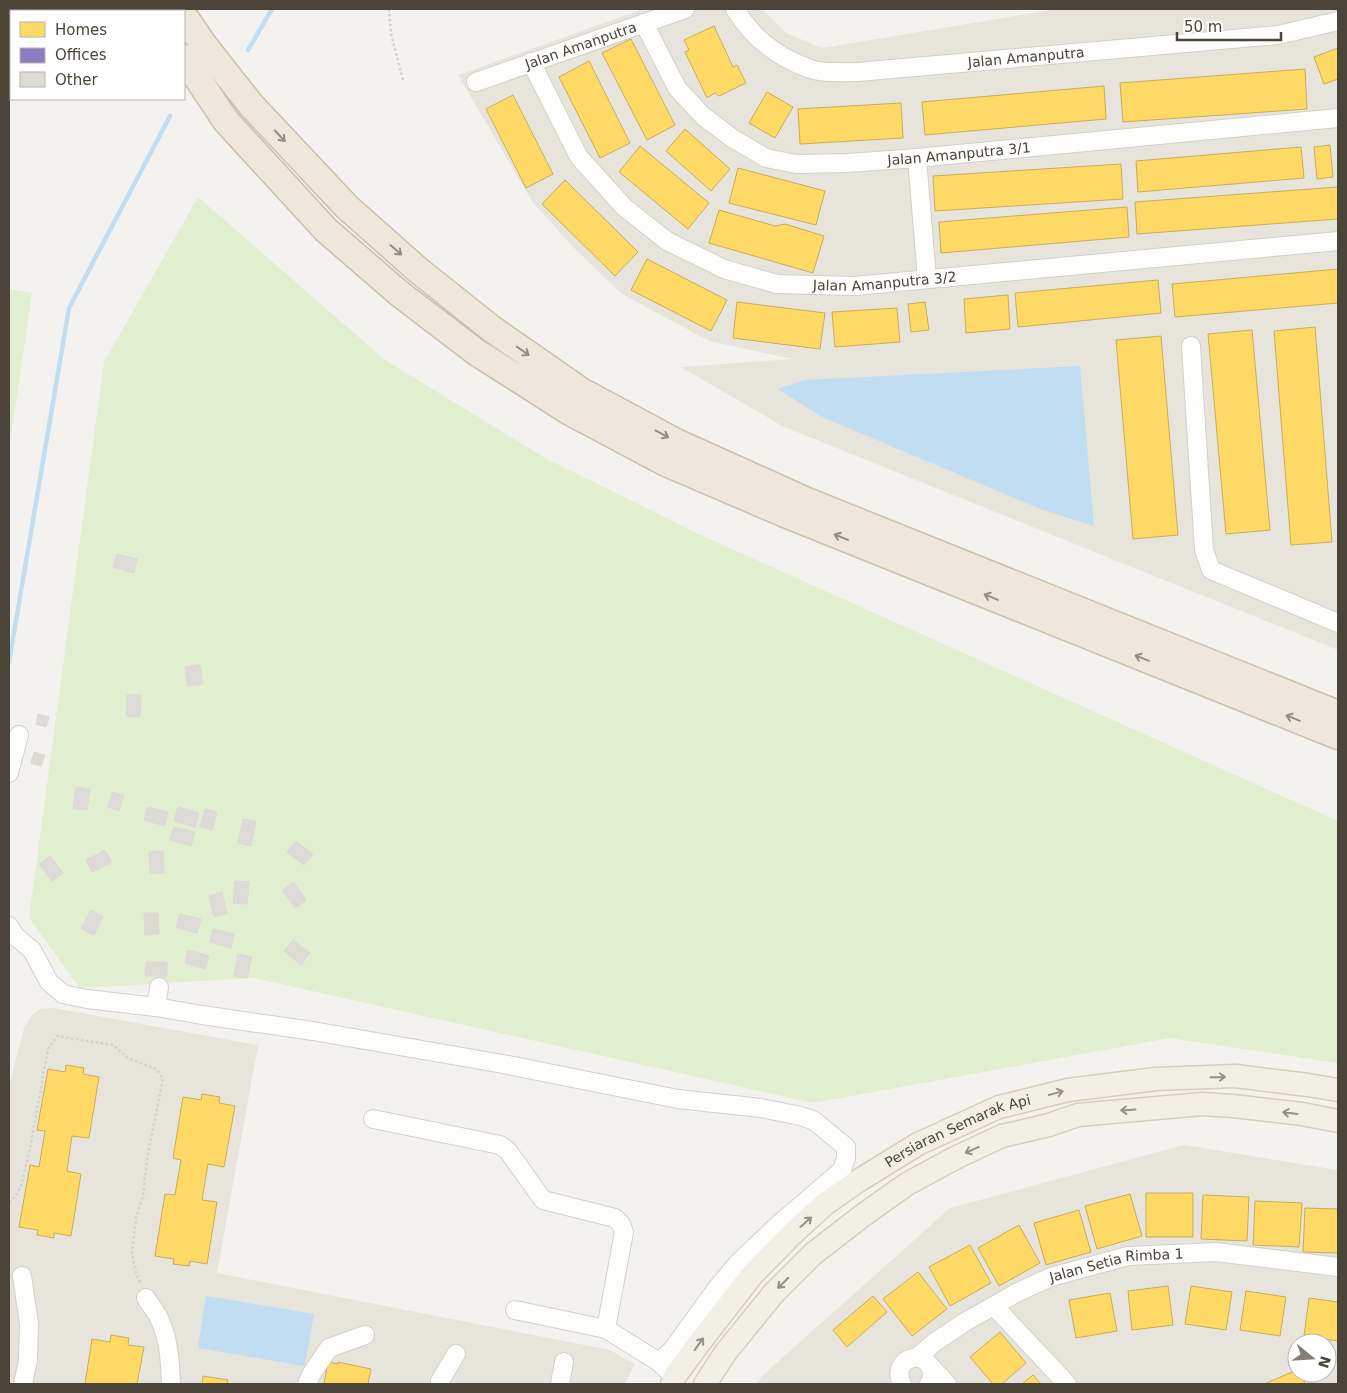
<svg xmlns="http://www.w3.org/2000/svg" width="1347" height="1393" font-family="'DejaVu Sans',sans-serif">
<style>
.residential{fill:#e7e4dc;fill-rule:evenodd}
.green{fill:#e1eecf}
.water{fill:#c0ddf1}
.homes{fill:#ffd966;stroke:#c9ac58}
.offices{fill:#8e7cc3;stroke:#7a6b9a}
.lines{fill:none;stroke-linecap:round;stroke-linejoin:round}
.stream{stroke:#c0ddf1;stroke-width:4.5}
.building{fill:#dedbd6;stroke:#dcd9d4}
.minor-casing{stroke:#d2d0cb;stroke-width:20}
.major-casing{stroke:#d6cebb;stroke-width:25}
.highway-casing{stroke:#ccbfa9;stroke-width:29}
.path{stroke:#d3d2cc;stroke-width:2.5;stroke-dasharray:2.5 2.5;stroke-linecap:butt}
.minor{stroke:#fdfdfc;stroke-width:18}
.major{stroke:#f2efe6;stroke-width:22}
.highway{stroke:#ede8db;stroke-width:26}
.oneway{stroke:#948e82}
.oneway2{stroke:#969187}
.labels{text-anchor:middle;stroke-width:5;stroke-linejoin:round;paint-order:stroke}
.street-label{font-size:14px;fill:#4b4439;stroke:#fff}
</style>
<rect width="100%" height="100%" fill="#f4f2ee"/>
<path class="residential" d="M643 9H762L786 33 822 48 1057 9H1338V650L782 426 681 367 792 359 709 341 622 294 575 249 533 203 458 75Z
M54 1008 258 1045 217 1273 610 1350 635 1364 625 1384H9V1086L24 1028 31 1016 40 1009Z
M1184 1145 1338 1170V1384H757L761 1377 950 1208ZM1297 1343H1327V1373H1297Z"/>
<path class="green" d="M198 197 385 360 545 458 694 532 1338 821V1063L1170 1038 813 1103 254 978 80 988 29 918 104 362Z
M9 289 32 293 9 449Z"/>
<path class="water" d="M1080 366 1094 526 1043 510 822 417 778 389 805 380Z
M206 1296 314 1314 305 1366 198 1348Z"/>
<path class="homes" d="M714 26 733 67 737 65 746 83 719 96 715 93 707 98 685 52 689 50 684 40Z
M631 39 675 125 647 140 602 53Z
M1338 48V79L1324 84 1314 57Z
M589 61 630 143 600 158 559 77Z
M1305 69 1307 109 1123 122 1120 83Z
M1104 86 1106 119 925 135 922 102Z
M767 92 793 107 775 138 749 123Z
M513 95 553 174 526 188 486 109Z
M901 103 903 138 800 144 798 109Z
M685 129 730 169 711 191 666 151Z
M1330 145 1333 177 1317 179 1314 147Z
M640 146 709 203 688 229 619 172Z
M1301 147 1304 178 1138 192 1136 161Z
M1121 164 1123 199 935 211 933 176Z
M738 168 825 191 816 225 729 203Z
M565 180 638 252 615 276 542 204Z
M1338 187V219L1137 234 1135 202Z
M1127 207 1129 237 941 253 939 222Z
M719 210 775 226 785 224 824 236 813 273 709 243Z
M647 259 727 300 711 331 631 290Z
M1338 269V303L1175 317 1172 284Z
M1158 280 1161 313 1018 327 1015 293Z
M1008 295 1010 329 966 333 964 299Z
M737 302 825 313 820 349 733 338Z
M925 302 929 330 911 332 908 304Z
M897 308 900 342 835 347 832 312Z
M1315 327 1332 542 1291 545 1274 331Z
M1252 330 1270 530 1226 534 1208 334Z
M1161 336 1178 535 1133 539 1116 340Z
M66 1065 84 1068 83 1074 99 1077 89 1138 72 1136 67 1171 81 1174 71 1236 54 1233V1238L37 1235 38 1230 19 1227 30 1165 39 1167 45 1131 37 1130 48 1069 65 1072Z
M202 1094 220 1097 219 1103 235 1106 224 1167 208 1164 202 1200 217 1202 207 1264 190 1261 189 1266 173 1264 174 1259 155 1256 165 1194 175 1195 181 1160 173 1158 183 1097 201 1100Z
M1146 1193H1193V1237H1146Z
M1130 1194 1142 1236 1097 1249 1085 1206Z
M1203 1195 1249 1197 1247 1241 1201 1239Z
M1255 1201 1302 1203 1299 1247 1253 1245Z
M1305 1208 1338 1209V1253L1303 1252Z
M1079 1210 1091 1252 1046 1265 1034 1223Z
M1019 1225 1040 1263 999 1286 978 1248Z
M970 1245 991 1283 950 1306 929 1267Z
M918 1272 947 1309 912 1336 883 1299Z
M1168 1286 1173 1325 1132 1330 1128 1291Z
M1191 1286 1232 1292 1226 1330 1185 1324Z
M1246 1291 1286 1297 1280 1336 1240 1330Z
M1110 1293 1117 1331 1076 1338 1069 1300Z
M873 1296 887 1312 847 1347 833 1330Z
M1309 1298 1338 1302V1341L1304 1336Z
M1000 1332 1026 1363 1002 1384H993L970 1357Z
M111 1335 129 1338 128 1345 144 1347 137 1384H85L92 1339 110 1342Z
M328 1362 338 1364V1362L371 1369 368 1384H324Z
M1297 1370V1373H1301L1305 1384H1264Z
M1033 1375 1041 1384H1022Z
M203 1376 228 1380 227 1384H202Z"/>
<path class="offices" d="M9 9H41L43 11H11V38H9Z"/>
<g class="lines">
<path class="stream" d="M248 50 272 9
M9 662 69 308 170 116"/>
</g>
<path class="building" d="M117 554 137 559 134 573 113 567Z
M200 665 203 684 188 686 185 667Z
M127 695H141L140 717 126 716Z
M38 714 49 717 46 727 36 724Z
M34 752 45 755 41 766 31 763Z
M76 787 90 789 87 810 73 809Z
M112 792 124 795 119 811 108 807Z
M148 807 168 812 165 826 144 820Z
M178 807 199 813 195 827 174 821Z
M205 809 217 812 212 830 200 827Z
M243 819 256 821 251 846 238 843Z
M174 827 195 832 191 846 170 840Z
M296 841 313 854 304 865 287 852Z
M105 850 112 862 92 872 86 860Z
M163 851 164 873H150L149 852Z
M50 856 63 873 52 881 39 864Z
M235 881 249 882 247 904 233 903Z
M294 882 306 900 295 908 282 890Z
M222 892 227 913 214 917 209 896Z
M91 910 103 916 94 935 81 929Z
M144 913H158L159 934 145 935Z
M180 914 201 919 197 933 176 927Z
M213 929 234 934 231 948 210 942Z
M293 940 310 953 301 965 284 951Z
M188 950 209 956 205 969 185 963Z
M238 954 252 957 247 978 234 976Z
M146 962H167V976H145Z"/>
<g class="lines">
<defs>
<g id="minor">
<path id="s1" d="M735 9C752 37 774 55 805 67 821 74 841 72 858 72L1278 35 1338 21"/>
<path id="s2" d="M644 23 677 88 703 116 732 138 766 158 796 164 848 163 917 158 1338 118"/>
<path id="s3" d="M531 62 579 157 624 207 667 241 724 269 777 284 855 286 1338 241"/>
<path id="s4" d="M476 82 685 9"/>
<path d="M917 158 927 279"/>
<path d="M1191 346 1204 550 1211 570 1338 623"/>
<path d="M9 773 19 735"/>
<path d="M9 926 15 936 32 950 49 982 63 994 67 995 87 999 156 1007 202 1015 313 1031 503 1064 678 1099 761 1108 796 1115 813 1120 846 1147V1158L842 1170 780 1223 738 1263 717 1288 672 1350 659 1362"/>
<path d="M156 1007 159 987"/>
<path d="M373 1119 500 1145 508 1151 543 1200 615 1218 621 1224 624 1232 606 1329"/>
<path d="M22 1276 29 1324 28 1360 23 1384"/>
<path d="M146 1298C150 1305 156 1311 159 1318 169 1339 170 1361 171 1384"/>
<path d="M994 1306 1067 1384"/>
<path d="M515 1310 606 1329 659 1362 667 1370"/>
<path id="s5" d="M916 1358 935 1342 965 1322 1016 1293 1051 1277 1128 1256 1216 1252 1338 1267"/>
<path d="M931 1367 947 1384"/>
<path d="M307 1384 312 1373 329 1348 365 1335"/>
<path d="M440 1384V1381L456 1354"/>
<path d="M560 1384 564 1362"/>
<path d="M902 1384C890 1360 923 1347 931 1369 933 1374 932 1379 929 1384"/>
</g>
<g id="major">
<path id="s6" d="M672 1384 675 1376 700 1342 752 1275 791 1235 825 1204 858 1181 918 1144 999 1107 1068 1090 1156 1079 1235 1076 1308 1085 1338 1090"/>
<path d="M705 1384 726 1352 773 1294 813 1254 862 1216 907 1184 957 1157 1002 1136 1049 1125 1078 1115 1202 1104 1233 1106 1302 1114 1338 1121"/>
</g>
<path id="highway" d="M127 9 129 11
M152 9 154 11
M184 16 203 44 251 105 347 207 418 270 492 329 581 391 676 442 807 501 1338 714
M184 58 226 121 326 230 400 294 476 352 570 412 666 463 785 514 1338 736"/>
</defs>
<use href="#minor" class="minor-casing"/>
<use href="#major" class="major-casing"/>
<use href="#highway" class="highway-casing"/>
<path class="path" d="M389 9 391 34 403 80
M9 1202 16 1196 22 1183 30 1148 48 1049 57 1036 113 1045 128 1058 156 1069 163 1079 147 1159 143 1196 136 1217 132 1252 135 1270 141 1285"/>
<use href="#minor" class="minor"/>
<use href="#major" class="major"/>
<use href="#highway" class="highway"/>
</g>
<defs><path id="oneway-shaft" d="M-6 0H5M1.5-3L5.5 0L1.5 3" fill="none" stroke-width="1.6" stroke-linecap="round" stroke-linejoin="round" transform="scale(1.25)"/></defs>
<g class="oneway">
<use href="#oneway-shaft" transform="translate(280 136) rotate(47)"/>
<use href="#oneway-shaft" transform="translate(396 250) rotate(41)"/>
<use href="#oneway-shaft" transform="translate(523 351) rotate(35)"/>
<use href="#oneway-shaft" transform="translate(662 434) rotate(28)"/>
<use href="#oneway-shaft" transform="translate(841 537) rotate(-158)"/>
<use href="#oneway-shaft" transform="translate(991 597) rotate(-158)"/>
<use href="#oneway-shaft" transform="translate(1142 658) rotate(-158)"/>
<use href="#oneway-shaft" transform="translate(1293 718) rotate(-158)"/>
</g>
<g class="oneway2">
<use href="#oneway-shaft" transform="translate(1218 1077) rotate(-1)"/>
<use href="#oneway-shaft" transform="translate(1056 1093) rotate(-15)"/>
<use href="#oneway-shaft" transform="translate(1128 1110) rotate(176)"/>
<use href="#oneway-shaft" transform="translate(1290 1113) rotate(-173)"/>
<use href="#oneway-shaft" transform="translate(972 1150) rotate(156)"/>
<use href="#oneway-shaft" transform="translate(806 1222) rotate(-42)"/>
<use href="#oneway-shaft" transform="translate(783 1283) rotate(135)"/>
<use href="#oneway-shaft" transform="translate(699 1344) rotate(-54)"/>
</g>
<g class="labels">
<g class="street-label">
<text dy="5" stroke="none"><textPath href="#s4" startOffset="111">Jalan Amanputra</textPath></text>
<text dy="5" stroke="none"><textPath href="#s1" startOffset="315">Jalan Amanputra</textPath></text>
<text dy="5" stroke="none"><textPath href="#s2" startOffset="381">Jalan Amanputra 3/1</textPath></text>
<text dy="5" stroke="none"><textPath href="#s3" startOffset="455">Jalan Amanputra 3/2</textPath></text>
<text dy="5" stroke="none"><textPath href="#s6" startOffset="390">Persiaran Semarak Api</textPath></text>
<text dy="5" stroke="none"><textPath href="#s5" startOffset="225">Jalan Setia Rimba 1</textPath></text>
</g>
</g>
<rect width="1347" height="1393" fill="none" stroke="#4b4439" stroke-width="20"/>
<rect x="10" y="10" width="175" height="90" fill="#ffffff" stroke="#b7b4b0"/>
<rect x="20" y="22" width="25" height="15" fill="#ffd966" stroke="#b7b4b0"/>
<text x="55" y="35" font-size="15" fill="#4b4439">Homes</text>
<rect x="20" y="48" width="25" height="15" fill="#8e7cc3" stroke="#b7b4b0"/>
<text x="55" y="60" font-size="15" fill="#4b4439">Offices</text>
<rect x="20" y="72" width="25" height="15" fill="#dedbd6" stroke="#b7b4b0"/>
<text x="55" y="85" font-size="15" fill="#4b4439">Other</text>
<g transform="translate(1312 1358) rotate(108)"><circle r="24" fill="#ffffff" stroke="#b7b4b0"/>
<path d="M0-4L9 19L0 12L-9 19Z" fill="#868178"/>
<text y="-8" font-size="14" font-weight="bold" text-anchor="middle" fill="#4b4439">N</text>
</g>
<path d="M1177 32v8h104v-8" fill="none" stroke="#4b4439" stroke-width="2.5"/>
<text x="1184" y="32" font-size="15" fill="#4b4439" stroke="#ffffff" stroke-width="4" paint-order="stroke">50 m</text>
</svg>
